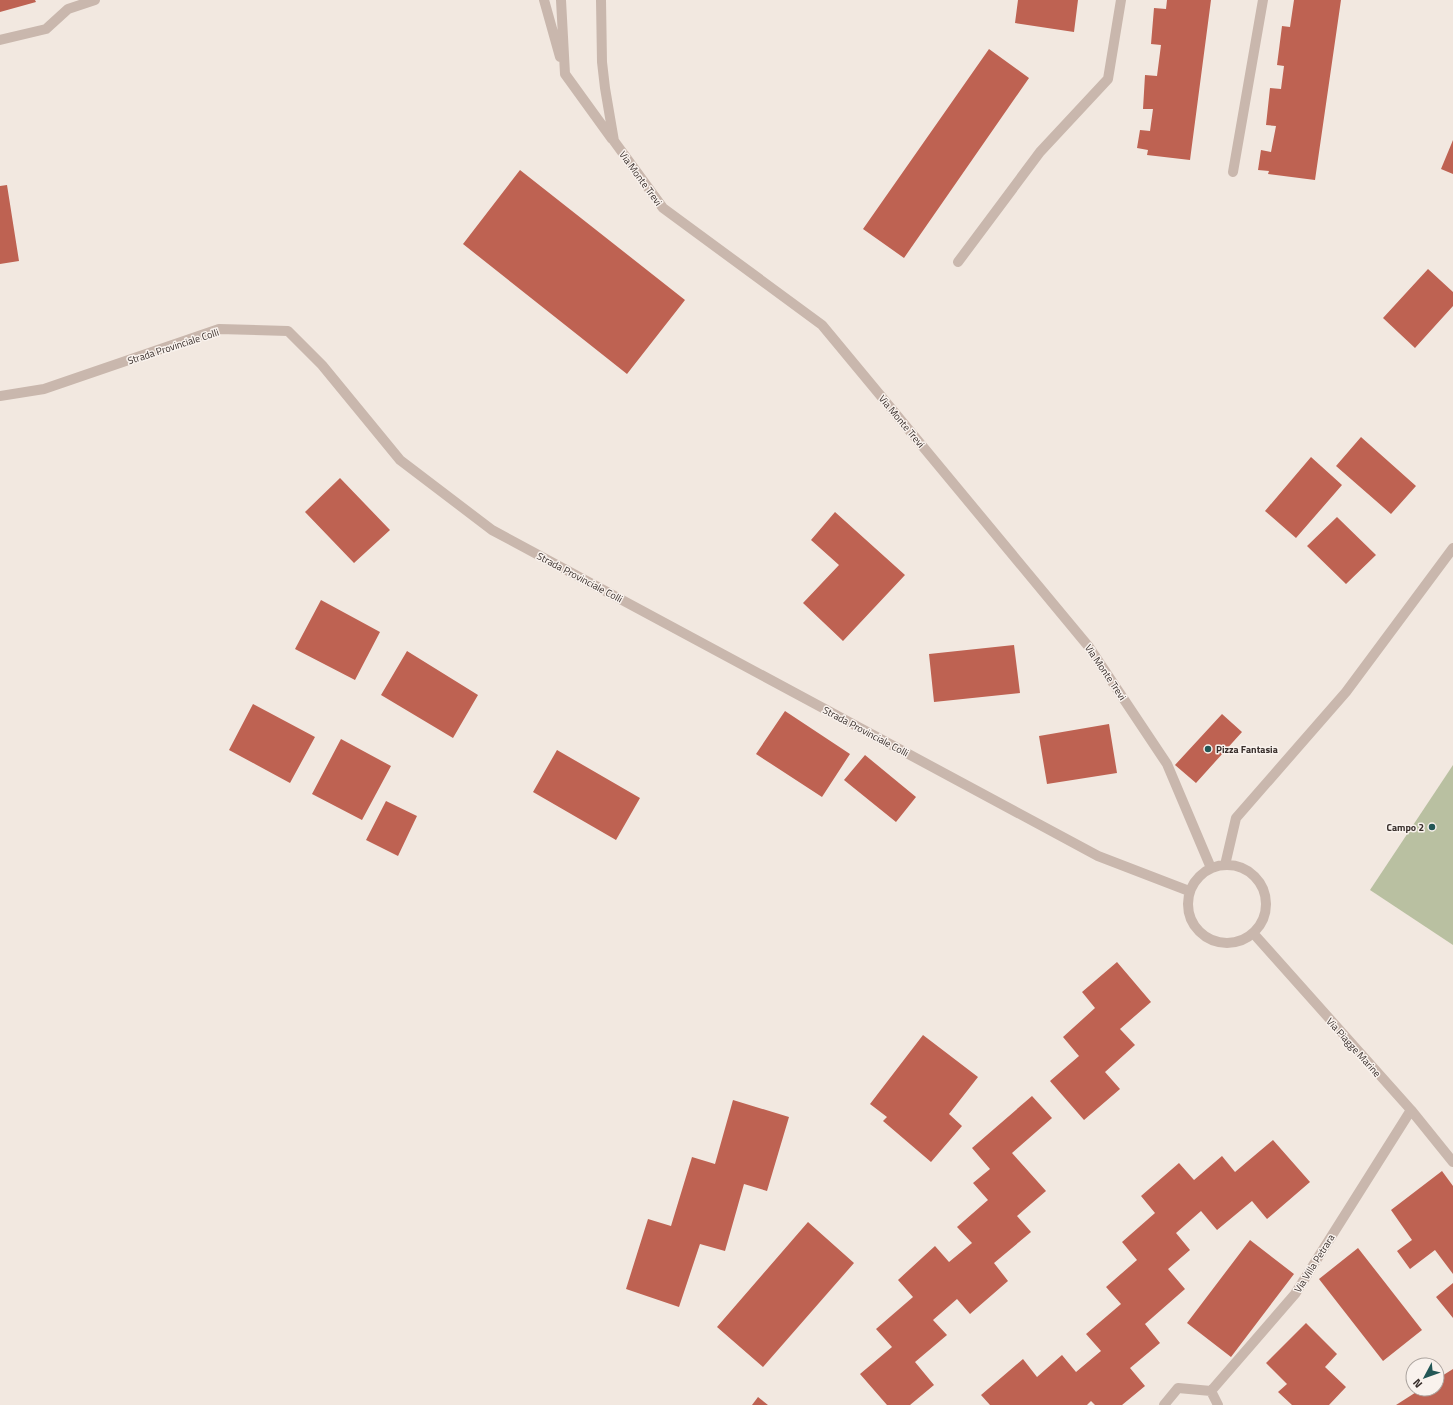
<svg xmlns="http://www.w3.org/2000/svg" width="1453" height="1405" font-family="'Titillium Web',sans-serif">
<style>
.green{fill:#b9c0a1}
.building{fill:#be6252}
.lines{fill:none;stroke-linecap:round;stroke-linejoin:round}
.minor{stroke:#c9b7ad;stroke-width:10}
.poi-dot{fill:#235756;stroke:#f9f2ed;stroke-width:1.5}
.labels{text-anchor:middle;stroke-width:3;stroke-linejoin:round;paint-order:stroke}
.street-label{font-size:10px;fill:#382e2b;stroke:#f9f2ed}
.poi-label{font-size:10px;font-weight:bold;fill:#382e2b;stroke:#f9f2ed;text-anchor:start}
</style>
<rect width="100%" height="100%" fill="#f2e8e0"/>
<path class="green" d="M1453 765V945L1370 890Z"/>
<path class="building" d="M0 0H35L36 2 0 12Z
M1018 0H1078L1074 32 1015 23Z
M1167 0H1211L1190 160 1147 155 1148 150 1137 148 1140 130 1150 131 1153 109H1143L1145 75 1157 76 1161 45 1151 44 1154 8 1166 9Z
M1294 0H1341L1315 180 1268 174 1269 171 1258 170 1261 150 1271 152 1276 126 1266 125 1270 88 1281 89 1284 66 1277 65 1282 26 1290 27Z
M989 49 1029 78 904 258 863 229Z
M1453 140V174L1441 169Z
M520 170 685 300 627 374 463 244Z
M7 185 19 261 0 264V186Z
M1428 269 1453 292V306L1415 348 1383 318Z
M1361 437 1416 486 1391 514 1336 466Z
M1311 457 1342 485 1296 538 1265 511Z
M340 478 390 530 354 563 305 512Z
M835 512 905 575 843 641 803 603 839 565 811 540Z
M1337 517 1376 555 1346 584 1307 546Z
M321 600 380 632 355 680 295 649Z
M1014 645 1020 693 934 702 929 654Z
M407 651 478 695 453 738 381 695Z
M253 704 315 737 290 783 229 750Z
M785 711 850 754 822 797 756 754Z
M1222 714 1242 732 1196 783 1175 765Z
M1109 724 1117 773 1047 784 1039 736Z
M341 739 391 766 362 820 312 794Z
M557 750 640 798 616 840 533 792Z
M865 755 916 797 896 822 844 780Z
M386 801 417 816 398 856 366 840Z
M1117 962 1151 1002 1120 1029 1135 1045 1105 1072 1120 1089 1084 1120 1050 1081 1079 1056 1063 1037 1095 1008 1082 992Z
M923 1035 978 1077 949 1114 962 1126 931 1162 883 1121 887 1117 870 1104Z
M1032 1096 1052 1118 1012 1153 1046 1191 1017 1216 1031 1232 994 1263 1008 1281 970 1314 957 1299 933 1320 947 1335 915 1362 934 1385 910 1405H887L860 1374 892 1347 876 1329 913 1297 898 1280 935 1246 949 1262 972 1243 957 1227 988 1200 973 1183 990 1169 972 1148Z
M733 1100 789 1117 767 1191 744 1184 725 1251 700 1244 679 1307 626 1289 648 1219 671 1226 692 1157 715 1164Z
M1273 1140 1310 1182 1267 1219 1252 1201 1217 1230 1201 1211 1176 1233 1190 1250 1168 1269 1185 1289 1145 1324 1160 1343 1130 1368 1145 1386 1122 1405H1095L1091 1401 1087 1405H990L981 1395 1023 1359 1037 1377 1062 1355 1076 1372 1101 1351 1086 1334 1121 1304 1106 1287 1137 1260 1122 1242 1155 1213 1141 1196 1179 1163 1194 1180 1222 1156 1235 1172Z
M1442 1171 1453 1186V1274L1435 1250 1410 1269 1397 1251 1412 1240 1391 1210Z
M808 1222 854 1263 763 1367 717 1327Z
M1250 1240 1294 1274 1231 1357 1187 1323Z
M1358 1248 1422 1330 1383 1361 1319 1279Z
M1453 1283V1318L1436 1297Z
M1306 1323 1337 1354 1325 1367 1346 1387 1329 1405H1292L1278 1392 1287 1384 1266 1363Z
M1453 1369V1405H1396L1421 1389H1437V1379Z
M758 1397 768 1405H752Z"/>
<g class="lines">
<path class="minor" d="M544 0 560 57
M561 0 565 74 612 139
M601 0 602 62 605 88 614 141 663 208 822 325 1089 647 1167 764 1211 868
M0 40 46 29 68 9 95 0
M1233 172 1263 0
M958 262 1040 152 1108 79 1121 0
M0 396 44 389 219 329 288 331 322 365 400 460 492 530 1098 856 1189 891
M1225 865 1236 818 1346 692 1453 548
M1188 904a39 39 0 1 1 78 0a39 39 0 1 1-78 0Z
M1253 933 1411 1110 1453 1162
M1164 1405 1178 1388 1211 1391
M1218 1405 1211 1391 1295 1294 1411 1110"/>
</g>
<g class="poi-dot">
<circle cx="1208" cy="749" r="4"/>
<circle cx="1432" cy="827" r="4"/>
</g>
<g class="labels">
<g class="street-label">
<text transform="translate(641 178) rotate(54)" y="4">Via Monte Trevi</text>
<text transform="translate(173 346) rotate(-18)" y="4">Strada Provinciale Colli</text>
<text transform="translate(902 421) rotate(50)" y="4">Via Monte Trevi</text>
<text transform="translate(580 577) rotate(28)" y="4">Strada Provinciale Colli</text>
<text transform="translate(1106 672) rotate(56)" y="4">Via Monte Trevi</text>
<text transform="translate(866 731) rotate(28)" y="4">Strada Provinciale Colli</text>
<text transform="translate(1354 1047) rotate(48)" y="4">Via Piagge Marine</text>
<text transform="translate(1314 1263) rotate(-58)" y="4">Via Villa Petrara</text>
</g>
<g class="poi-label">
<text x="1216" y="753">Pizza Fantasia</text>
<text x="1424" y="831" text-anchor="end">Campo 2</text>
</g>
</g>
<g transform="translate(1425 1377) rotate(229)"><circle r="19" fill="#f9f2ed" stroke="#aca49f"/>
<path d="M0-3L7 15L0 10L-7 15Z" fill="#235756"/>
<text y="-6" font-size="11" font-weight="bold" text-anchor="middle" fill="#382e2b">N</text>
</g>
</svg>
